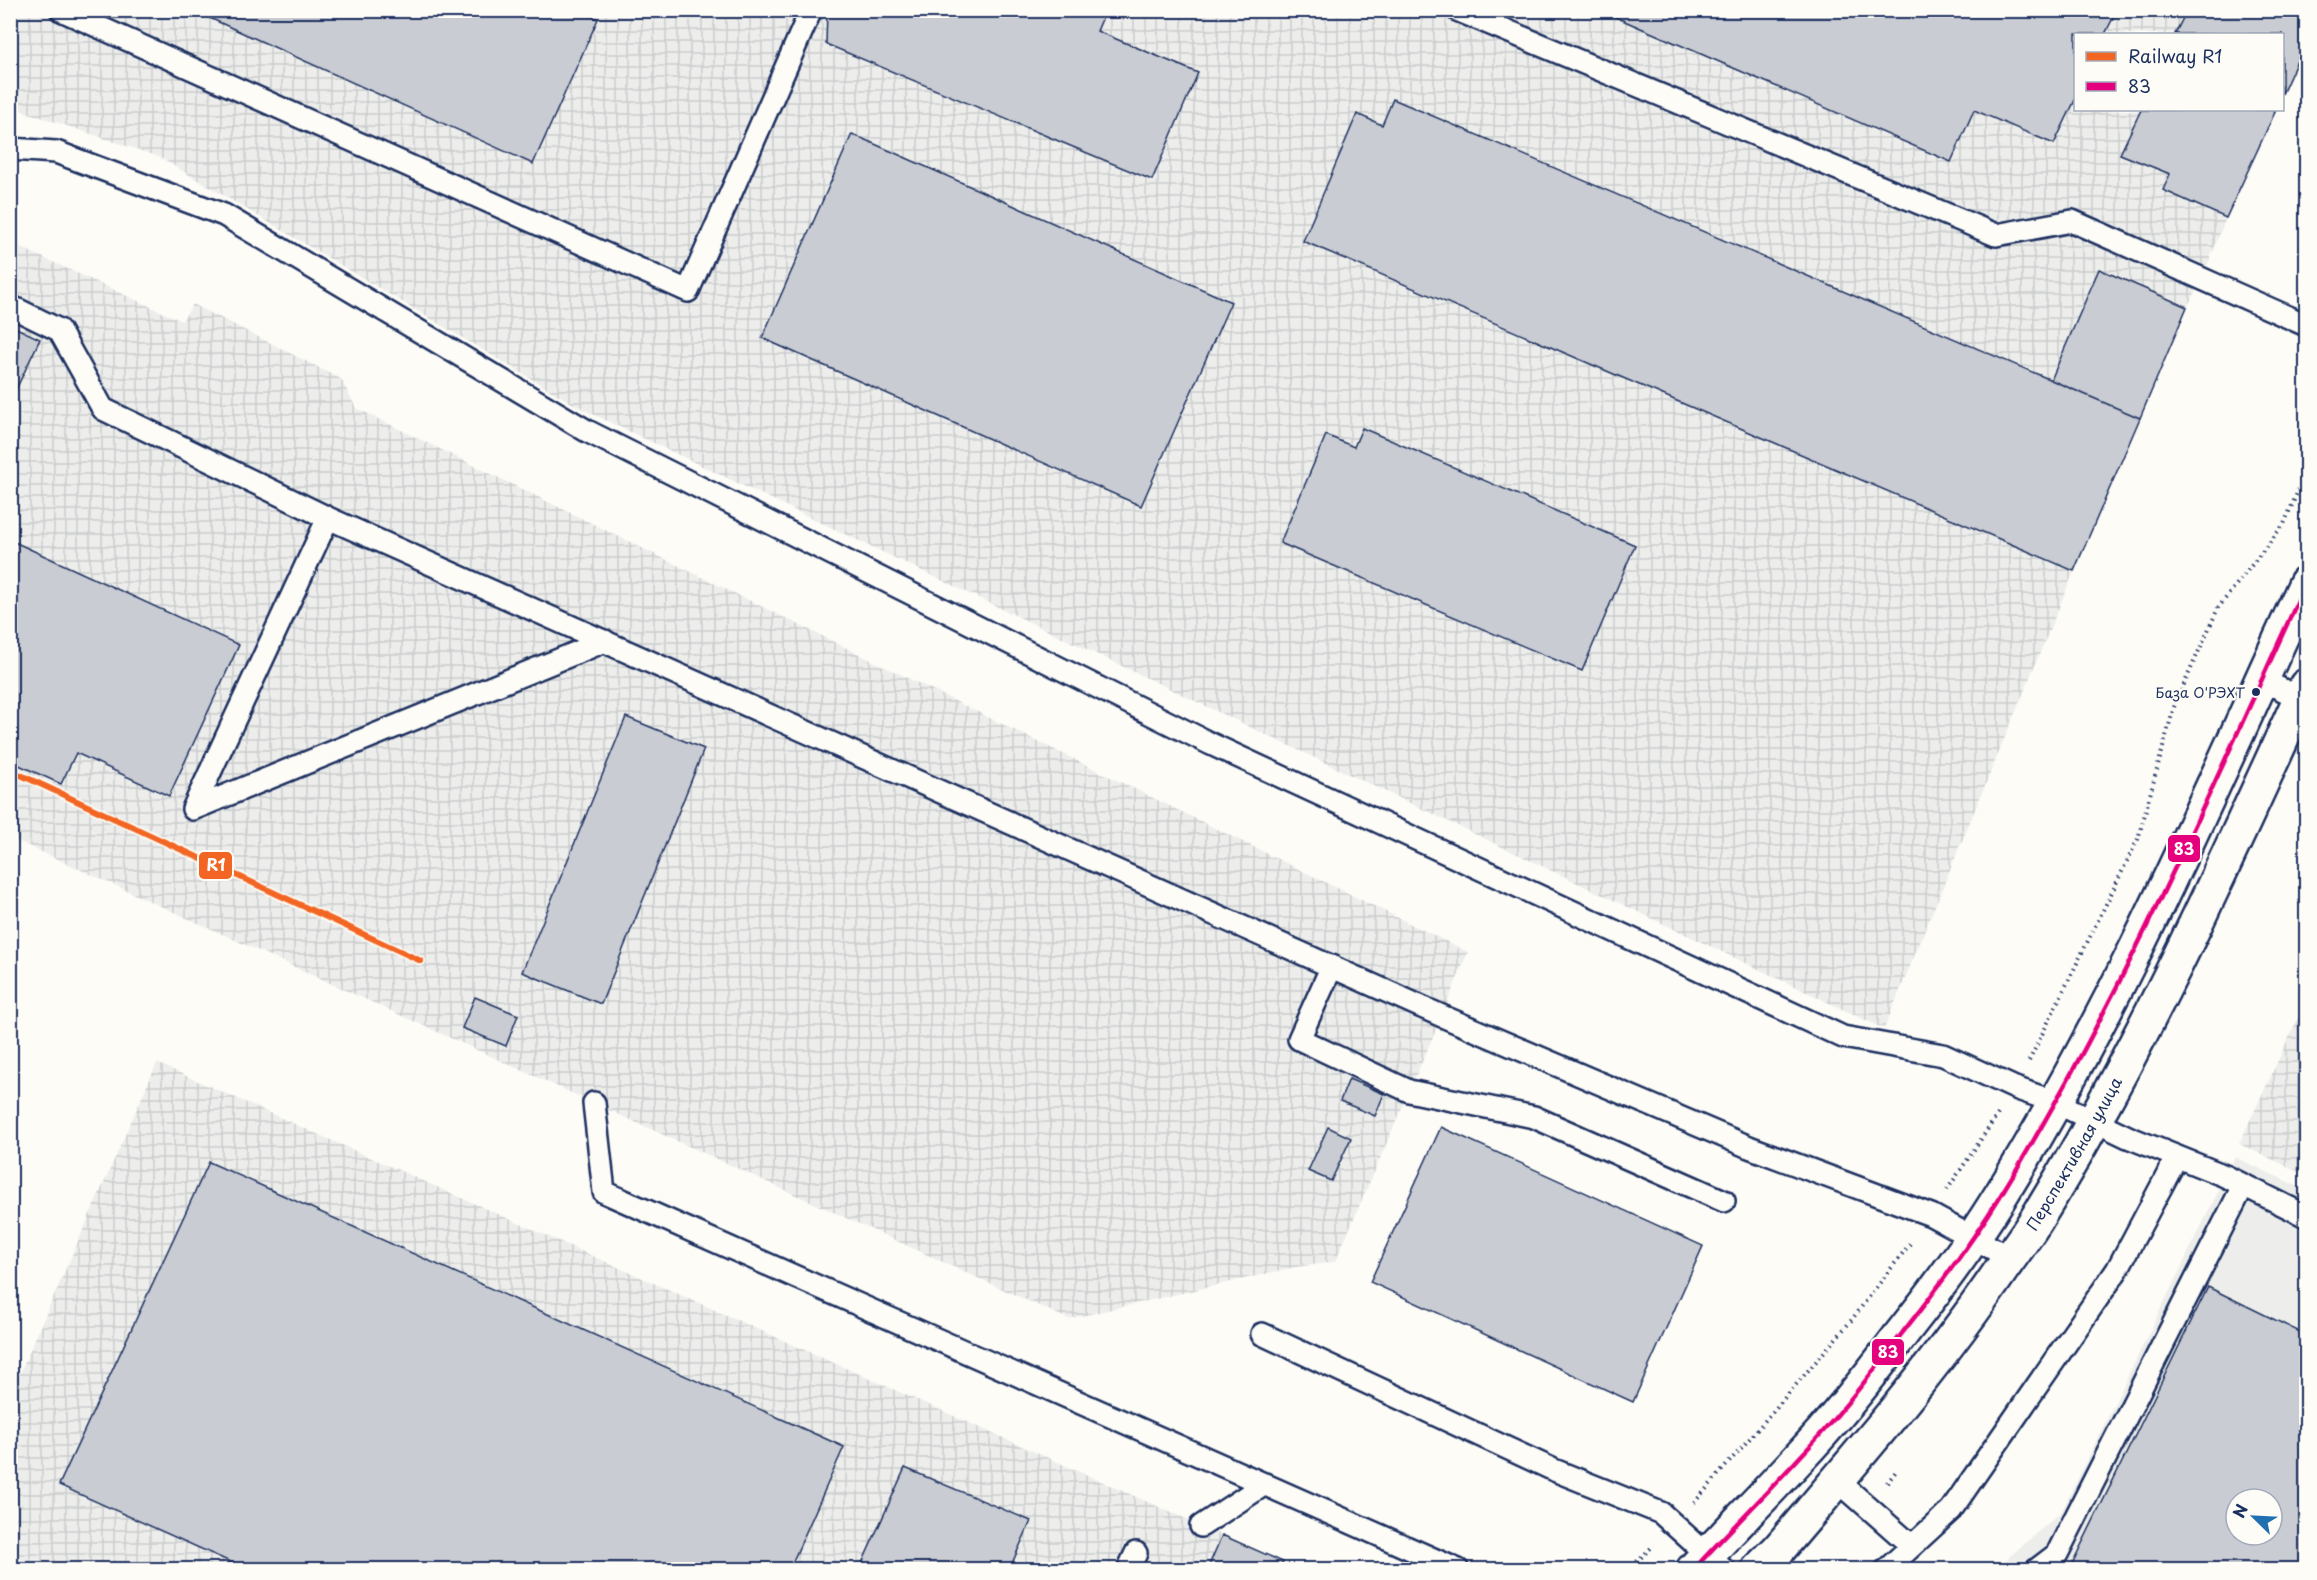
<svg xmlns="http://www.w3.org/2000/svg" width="2317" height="1580" font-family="'Playpen Sans',sans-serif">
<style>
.built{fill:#edeeec;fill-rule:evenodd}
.industrial{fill:url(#industrial-grid)}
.building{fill:#c9ccd3;stroke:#1b2f5e;stroke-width:1.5;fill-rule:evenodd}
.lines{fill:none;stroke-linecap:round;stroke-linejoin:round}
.service-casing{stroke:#1b2f5e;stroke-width:26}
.primary-casing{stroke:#1b2f5e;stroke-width:38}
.path{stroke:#1b2f5e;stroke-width:4;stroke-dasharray:1.5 4.5;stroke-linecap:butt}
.service{stroke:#fdfcf7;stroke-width:21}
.primary{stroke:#fdfcf7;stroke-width:33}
.bus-1-casing{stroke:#fdfcf7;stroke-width:9}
.bus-1{stroke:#e5007d;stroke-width:4.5}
.rail-1-casing{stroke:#fdfcf7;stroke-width:10}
.rail-1{stroke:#f26522;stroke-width:6}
.bus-dot{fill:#1b2f5e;stroke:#fdfcf7;stroke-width:2}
.labels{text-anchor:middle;stroke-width:5;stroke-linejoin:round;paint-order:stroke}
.bus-label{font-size:14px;fill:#1b2f5e;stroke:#fdfcf7;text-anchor:end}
.street-label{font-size:16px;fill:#1b2f5e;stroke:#fdfcf7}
.line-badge{stroke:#fdfcf7;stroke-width:2}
.badge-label{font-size:16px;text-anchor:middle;font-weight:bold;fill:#fff}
</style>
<defs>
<pattern id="industrial-grid" width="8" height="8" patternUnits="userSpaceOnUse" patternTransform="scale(1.5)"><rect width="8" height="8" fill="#edeeec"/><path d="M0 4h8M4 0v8" fill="none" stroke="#cbcccd"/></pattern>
</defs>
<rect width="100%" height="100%" fill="#fdfcf7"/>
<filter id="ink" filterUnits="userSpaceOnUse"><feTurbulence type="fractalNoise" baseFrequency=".0167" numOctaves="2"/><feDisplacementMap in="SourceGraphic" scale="12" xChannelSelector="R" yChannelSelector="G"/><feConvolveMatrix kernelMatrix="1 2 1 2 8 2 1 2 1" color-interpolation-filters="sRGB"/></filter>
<g filter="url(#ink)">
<path class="built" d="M2235 1157 2306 1190V1569L1994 1570 2062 1511ZM2236 1499H2272V1535H2236Z"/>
<path class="industrial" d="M11 10 2306 11V41L2283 94 2282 34H2076V110H2276L2226 218 2202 279 2187 307 2074 571 1884 1029 580 408 159 157 11 107Z
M11 243 182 321 193 304 341 379 356 408 1468 952 1442 1016 1335 1262 1296 1267 1068 1319 11 838Z
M2306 1001V1175L2239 1144Z
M157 1063 1299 1569 11 1570V1393Z"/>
<path class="building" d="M192 10H578L598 19 533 164Z
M827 10H1106L1097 31 1198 73 1152 180 826 44Z
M1599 10H2117L2105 34H2076V98L2054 144 1974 110 1951 162Z
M2187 10H2306V41L2282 94V34H2175Z
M1393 99 2140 418 2074 571 1303 241 1357 114 1382 125Z
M2141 110H2276L2226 218 2163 190 2170 174 2120 154Z
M852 134 1231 302 1141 506 762 338Z
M2099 269 2187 307 2140 418 2051 380Z
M10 325 40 339 10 402Z
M1362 428 1635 545 1582 671 1280 543 1326 435 1354 447Z
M10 540 239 645 169 796 76 753 61 784 10 761Z
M626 717 704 749 601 1004 522 972Z
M475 997 518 1015 506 1046 462 1028Z
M1349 1079 1384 1094 1375 1116 1340 1101Z
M1328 1127 1351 1138 1331 1181 1308 1171Z
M1441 1127 1703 1246 1633 1402 1370 1282Z
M209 1162 844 1447 789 1570H248L59 1485Z
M2208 1287 2306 1335V1570H2069ZM2236 1499H2272V1535H2236Z
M905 1468 1031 1521 1009 1570H859Z
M1222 1535 1283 1562 1279 1570H1207Z"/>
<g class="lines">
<defs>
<path id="service" d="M61 10 688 291 811 10
M1457 10 1996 235 2072 221 2306 325
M10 149 56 152 224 215 587 431 1211 744 1843 1037 1943 1055 2015 1088 2055 1102 2128 1137 2225 1176 2306 1216
M10 306 59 330 103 409 328 518 1442 1016 1749 1147 1931 1215 2010 1258
M2262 680 2306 701
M193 809 605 641
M193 809 328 518
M1332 966 1299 1039 1409 1091 1534 1117 1724 1201
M594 1103 604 1192 1458 1570
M1262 1334 1554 1470 1661 1513 1724 1570
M1837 1480 1912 1546
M1201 1526 1265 1484
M1128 1570 1136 1553
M1886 1570 1951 1510 2117 1270 2177 1157
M2036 1570 2057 1554 2243 1186"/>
<g id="primary">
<path d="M1693 1570C1728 1532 1764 1496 1798 1459 1836 1419 1870 1376 1903 1332 1937 1289 1970 1245 1999 1198 2120 1003 2210 791 2306 583"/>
<path id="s1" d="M1758 1570 1778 1550C1856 1458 1936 1367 2004 1266 2015 1251 2026 1236 2036 1220 2141 1050 2223 868 2306 686"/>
</g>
</defs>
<use href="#service" class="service-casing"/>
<use href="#primary" class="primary-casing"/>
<path class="path" d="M2029 1061 2138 839 2174 707 2218 608 2284 524 2306 472
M1947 1190 1998 1114
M1887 1483 1897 1470
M1694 1503 1850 1322 1912 1241
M1628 1570 1654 1545"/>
<use href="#service" class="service"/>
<use href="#primary" class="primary"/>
<defs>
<path id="bus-1" d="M1693 1570C1728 1532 1764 1496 1798 1459 1836 1419 1870 1376 1903 1332 1937 1289 1970 1245 1999 1198 2120 1003 2210 791 2306 583"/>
</defs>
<use href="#bus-1" class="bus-1-casing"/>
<use href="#bus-1" class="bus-1"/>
<defs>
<path id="rail-1" d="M10 770 421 961"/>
</defs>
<use href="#rail-1" class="rail-1-casing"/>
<use href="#rail-1" class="rail-1"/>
</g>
</g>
<circle class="bus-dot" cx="2256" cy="692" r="5"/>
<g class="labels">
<g class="bus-label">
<text x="2245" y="698">База О'РЭХТ</text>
</g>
<g class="street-label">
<text dy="6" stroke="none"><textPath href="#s1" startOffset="524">Перспективная улица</textPath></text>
</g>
</g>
<g class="line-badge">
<rect x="2167" y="834" width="34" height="29" rx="6" fill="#e5007d"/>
<rect x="198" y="851" width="35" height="29" rx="6" fill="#f26522"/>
<rect x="1871" y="1338" width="34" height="28" rx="6" fill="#e5007d"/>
</g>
<g class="badge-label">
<text x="2184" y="855">83</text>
<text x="216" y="871">R1</text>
<text x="1888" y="1358">83</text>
</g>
<rect width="2317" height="1580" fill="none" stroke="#fdfcf7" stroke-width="36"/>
<rect x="18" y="18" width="2281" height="1544" fill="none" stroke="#1b2f5e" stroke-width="2" filter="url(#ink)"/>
<rect x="2074" y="33" width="210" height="78" fill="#fdfcf7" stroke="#a3aaba" stroke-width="1.5"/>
<rect x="2086" y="52" width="30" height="9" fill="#f26522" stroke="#a3aaba" stroke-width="1.5"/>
<text x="2128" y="63" font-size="18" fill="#1b2f5e">Railway R1</text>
<rect x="2086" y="82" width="30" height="9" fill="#e5007d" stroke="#a3aaba" stroke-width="1.5"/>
<text x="2128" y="93" font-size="18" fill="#1b2f5e">83</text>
<g transform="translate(2254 1517) rotate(294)"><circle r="28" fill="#fdfcf7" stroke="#a3aaba" stroke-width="1.5"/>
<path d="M0-4.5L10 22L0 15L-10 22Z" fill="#1f6fb2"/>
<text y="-9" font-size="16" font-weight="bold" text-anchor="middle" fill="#1b2f5e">N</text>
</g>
</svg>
